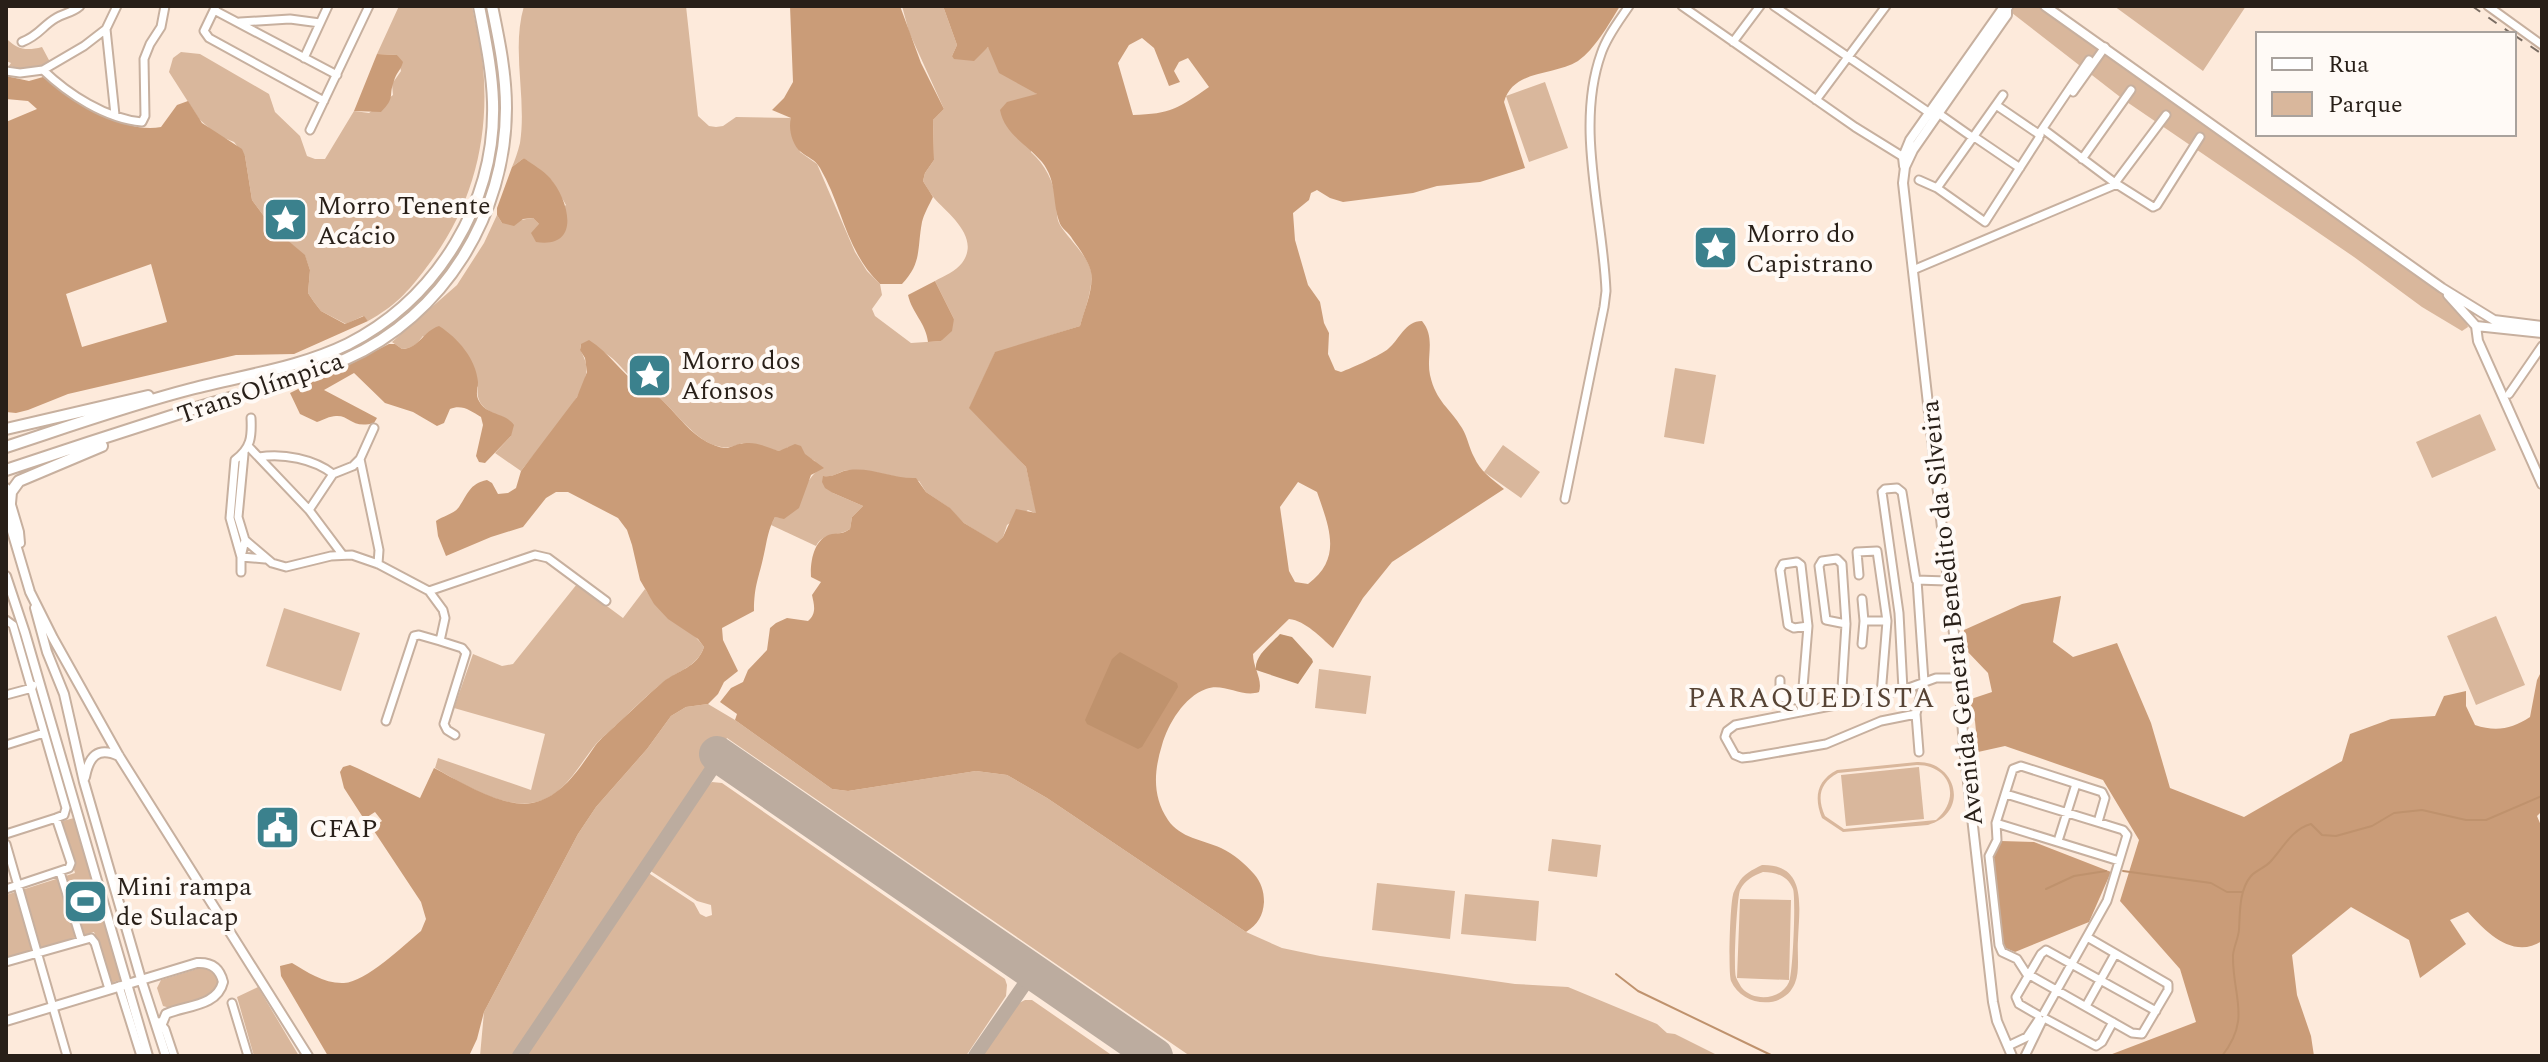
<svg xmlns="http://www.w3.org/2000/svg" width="2548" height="1062" font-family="Spectral,serif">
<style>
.green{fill:#d9b79c;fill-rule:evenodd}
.forest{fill:#ca9c78;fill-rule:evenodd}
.water{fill:#bf926d}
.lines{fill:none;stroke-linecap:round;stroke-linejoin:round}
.stream{stroke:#bf926d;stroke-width:2}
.taxiway{stroke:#bcac9f;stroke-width:14}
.runway{stroke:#bcac9f;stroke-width:36}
.minor-casing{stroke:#c7b09f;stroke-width:11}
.major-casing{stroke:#c7b09f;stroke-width:12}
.highway-casing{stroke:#c7b09f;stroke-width:14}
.minor{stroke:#fff;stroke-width:7}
.major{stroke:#fff;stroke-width:8}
.highway{stroke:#fff;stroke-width:10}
.rail{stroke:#7a6d63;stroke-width:2;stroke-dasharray:10 10;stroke-linecap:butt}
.labels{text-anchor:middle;stroke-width:8;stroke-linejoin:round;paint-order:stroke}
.poi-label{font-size:26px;fill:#281f18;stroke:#fffaf6;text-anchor:start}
.street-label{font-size:26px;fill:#281f18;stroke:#fffaf6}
.neighbourhood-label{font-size:28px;letter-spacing:2px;fill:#574435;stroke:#fffaf6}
</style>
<rect width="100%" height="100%" fill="#fdeadb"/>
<path class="green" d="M399 6H472C476 26 481 46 483 66 490 140 472 209 426 268 408 292 395 306 368 321L363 316 346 324 321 311 314 302 308 293 310 270 305 256 272 227 252 200 245 156 234 142 217 135 199 119 169 72 173 58 181 52 200 54 269 94 275 112 300 136 307 156 315 159H325L354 111 369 113 393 95 392 84 401 71 397 55 377 54Z
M524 6H686L698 116 709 126 716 127 723 126 736 117 791 118 800 152 817 164 855 252 867 271 880 284 882 295 872 309 875 316 911 343 941 341 954 319 935 281C944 276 956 271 962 263 981 237 948 214 934 198 930 193 927 187 923 181L925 173 934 160 933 120 944 109 909 32 902 6H943L957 45 952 56 978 55 988 47 1038 95 1031 152C1045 165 1054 181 1056 201 1057 209 1056 218 1060 225 1067 237 1088 256 1091 271 1094 286 1084 312 1080 326L995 353 970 407 1026 467 1037 514 1028 510 1007 525 1003 537 997 544 964 523 948 507 926 492 919 481C896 478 872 469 848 470 839 471 834 478 824 476L833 493 863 506 852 517 850 529C838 537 824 531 816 546L771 525 775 517 784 518C792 508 809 477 817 471L815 461 788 447 784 450 779 451 742 443C711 460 685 423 666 404 657 395 645 391 636 382 626 374 616 359 605 353 598 349 589 347 581 344L580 349C584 357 588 365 586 374 583 400 538 449 521 471L495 453 511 436 503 417C487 412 475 404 478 387L423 336C416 345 413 348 402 349L392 342 457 285 484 243 497 215 502 223 533 218 539 224 566 205 552 181 524 158 512 167C515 160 518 151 520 143 527 98 511 50 524 6Z
M2003 6H2044L2442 288 2441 292 2463 310 2468 327 2462 331 2422 307 2354 257 2124 100Z
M2114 6H2246L2203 71Z
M6 38C17 50 27 51 42 47L50 62 31 71 9 66 11 63 6 61Z
M1545 82 1568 148 1529 162 1506 96Z
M1675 368 1716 375 1704 444 1664 437Z
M2480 414 2496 450 2432 478 2416 442Z
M1503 445 1540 472 1521 498 1484 472Z
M577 584 623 618 645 589C660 613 688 624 704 647 697 667 679 670 664 682 646 695 631 712 614 727 609 732 601 738 596 744 578 766 563 799 531 803 498 807 462 783 435 768L438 758 531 790 545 734 454 708 473 654 502 666 513 664Z
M284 608 360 633 341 691 266 666Z
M2496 616 2525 685 2476 705 2447 636Z
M1319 669 1371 676 1366 714 1315 708Z
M708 704 735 720 832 789 848 791 976 771 1007 775 1047 798 1246 932 1282 948 1320 956 1515 984 1568 987 1657 1024 1667 1033 1675 1034 1719 1056H1190L727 738 514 1056H480L484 1012 578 834 596 807 647 749 671 716 686 707Z
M1917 762C1957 761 1970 813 1928 825L1843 832 1822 818C1814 798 1816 781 1837 770ZM1917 765C1950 765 1962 798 1936 820L1844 829 1825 816C1817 798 1819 783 1838 773Z
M1919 767 1924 819 1846 826 1841 775Z
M712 782 722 783 1005 979 1007 985 1006 996 966 1056H526L647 872 694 903 700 914 706 917 712 915 711 905 697 901 649 870 704 788Z
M74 818 123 979 111 983 94 932 6 958V895L75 873 59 822Z
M1552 839 1601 845 1597 877 1548 871Z
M1762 865C1808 864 1799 908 1798 940 1797 953 1800 971 1795 983 1784 1011 1742 1007 1731 981 1728 972 1730 906 1733 895 1733 893 1737 885 1738 884 1743 874 1752 870 1762 865ZM1763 872C1776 872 1788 876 1793 889 1796 897 1793 974 1789 982 1781 1000 1754 1002 1742 988 1741 987 1736 978 1736 977 1733 968 1737 898 1740 890 1745 880 1753 876 1763 872Z
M1377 883 1455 891 1450 939 1372 930Z
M1465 894 1539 901 1536 941 1461 934Z
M1740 899 1791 900 1789 980 1737 978Z
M203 967C213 969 216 975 218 984L208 996 170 1008 163 1006 157 988 161 980Z
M258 987 299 1056H254L237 997Z
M1025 1000H1032L1113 1056H982L1017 1004Z"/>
<path class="forest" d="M790 6H900L921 63 944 109 933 120 934 160 925 173 923 181 933 197C929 205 924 214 922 222 917 249 922 263 902 284H880C845 250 843 207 820 168 815 159 808 158 801 152 792 145 788 128 791 118L772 110 784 98 793 82Z
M943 6H1620C1609 24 1595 49 1578 61 1554 76 1513 69 1504 102L1525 168 1480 182 1437 186 1413 193 1343 202 1330 198 1317 190 1311 193 1309 200 1293 213 1295 240 1308 285 1320 302 1324 323 1329 333 1328 354 1335 370 1341 372C1352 368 1381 355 1388 349 1400 339 1405 321 1422 321 1436 338 1426 356 1430 375 1436 402 1450 408 1462 428 1468 438 1469 448 1474 457 1480 471 1492 479 1504 489L1392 562 1363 598 1333 648C1320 637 1306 621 1289 619L1253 654C1253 668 1263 679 1259 692 1242 698 1223 682 1206 689 1184 697 1168 724 1162 745 1154 771 1152 796 1168 820 1180 838 1203 840 1221 848 1234 854 1245 864 1254 874 1261 882 1264 891 1264 902 1263 916 1258 924 1246 932L1047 798 1007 775 976 771 848 791 832 789 735 720 737 714 720 702 731 688 743 682 748 670 767 650 770 628 776 623 787 618 808 621C817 613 814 605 812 595L821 582 811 577C810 561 814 538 832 534 840 533 843 534 850 529L852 517 863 506 833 493 825 488 822 482 823 476C834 478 839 471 849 470 872 467 893 479 916 478L926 492 950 508 964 523 997 543 1003 537 1016 509 1036 513 1026 467 969 408 995 352 1080 326C1084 310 1094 289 1091 272 1089 262 1079 248 1073 240 1069 232 1061 229 1059 221 1052 200 1057 181 1042 162 1027 144 1005 135 1000 110L1007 102 1037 94 999 73 988 47 974 61 954 59 952 56 957 45ZM1142 38 1154 48 1169 86 1180 82 1174 71 1179 62 1188 58 1209 87C1179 108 1171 114 1133 115L1118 63 1129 45ZM1298 482 1317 492C1329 527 1343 558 1308 584L1295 582 1289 571 1280 507Z
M377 54 397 55 403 62C401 70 396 73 394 81 388 96 396 97 381 112L354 111Z
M6 76 29 81 43 77C72 98 124 135 161 127L177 105 188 101 202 123 242 149 245 156 252 200 272 227 305 255 310 270 308 293 314 302 321 311 345 324 364 316 368 321 294 354 236 355 68 394 28 410 16 413 6 412V122L37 109 28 101 6 99ZM151 264 167 322 82 347 66 294Z
M524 158C533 165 543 170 550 178 569 200 582 249 536 242L531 233 539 224 533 218 523 219 514 226 502 223 497 215V208L512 167Z
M935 281 954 319 952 331 941 341 928 342C926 323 912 313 908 295Z
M439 326C458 338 476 359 478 382 478 389 475 394 479 401 487 416 505 412 514 425L511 436 485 463 479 462 476 456 483 425 481 417C471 411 462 404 450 409L444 423 437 426 413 412 385 403 354 373 324 390 377 418 374 423C351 429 350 415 336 416 330 416 323 420 317 422L300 414 290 393 389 344H395L402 349C420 348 423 331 439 326Z
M589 340C609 352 621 373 640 386 649 392 658 395 666 404 679 417 690 433 707 442 733 455 730 442 749 443 759 443 770 448 779 451L795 444 801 446 805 454 824 468 811 475 799 508 784 519 775 517C768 530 767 540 764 554 759 578 754 585 754 611L722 628 723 640 738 671 724 682 718 694 708 704 686 707 671 716 647 749 596 807 578 834 484 1012 477 1039 469 1056H328L281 976 280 966 292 963C307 972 325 984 344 983 366 982 403 946 421 931L426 919 421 902 372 828 382 821 375 812 364 819 344 788 340 772 343 767 350 765 357 768 420 798 434 768C461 782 502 808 532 803 562 797 579 769 595 746 601 738 610 731 617 724 632 711 647 695 663 682 678 670 697 668 704 647L698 639 668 619 654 604 640 580 632 545 627 530 618 518 568 492H556L546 498 523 527 491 537 446 556 438 536 436 521C443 516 454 514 459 507 468 494 469 484 487 480L492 483 498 494 508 493 516 488 521 471 577 397 587 372 585 358 580 350 581 344Z
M2061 596 2053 642 2073 657 2117 643 2151 723 2170 788 2244 817 2342 761 2350 734 2391 719 2435 716 2444 696 2466 691V706L2475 725C2496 732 2512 729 2530 717L2537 680 2542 670V811L2537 816 2542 828V941C2513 960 2486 932 2468 912L2450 920 2466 944 2420 978 2409 940 2351 907 2292 955 2297 995 2311 1036 2314 1056H2107L2196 1022 2180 969 2120 901 2139 840 2103 780 2005 746 1978 752 1975 721 1968 700 1992 692 1988 673 1966 650 1964 630 2022 604Z
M2001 841 2034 842 2111 872 2089 922 2015 952 2003 947 1992 861 1994 851Z"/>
<path class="water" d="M1280 634 1292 637 1312 659 1313 662 1298 684 1256 670C1254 656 1271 644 1280 634Z
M1120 652 1177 683 1178 687 1142 747 1138 749 1087 724 1085 720 1112 659Z"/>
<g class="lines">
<path class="stream" d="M2123 871 2211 883 2227 892H2242
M2046 889 2074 876 2106 871
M1616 974 1638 991 1773 1056
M2222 1056C2252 1018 2232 996 2233 955 2234 946 2238 939 2239 930 2240 913 2239 890 2251 876 2256 870 2265 868 2271 861 2283 848 2292 829 2311 824L2322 835 2336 836 2372 826 2394 813 2422 810 2466 820H2486L2542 796"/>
<path class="taxiway" d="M519 1056 720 757
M975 1056 1033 972"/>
<path class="runway" d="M717 754 1155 1056"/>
<defs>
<path id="minor" d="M216 6 204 31 209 38 324 101
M1682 6 1855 127 1905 158
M1774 6 1934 116
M2488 6 2542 45
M214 10 337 75
M240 22 290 19 320 23
M106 29 115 115
M22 42C40 35 42 26 56 18 64 13 72 13 80 6
M1733 42 1760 6
M304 58 328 6
M43 70C68 94 106 119 142 122L145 116 144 59 150 44 161 27 165 6
M6 71 20 73 43 70 84 46 106 29 117 6
M2073 92 2105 47
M1816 100 1886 6
M1996 105 2040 135
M1938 113 1972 137
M2043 129 2115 183 2153 207 2157 205 2200 137
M310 130 369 6
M1973 136 2020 168
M2082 159 2131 90
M1919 180 1937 188 1985 222 2039 138V134L2089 60
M2115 183 2166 115
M1937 188 2003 95
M1913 270 2117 184
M2509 394 2542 346
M249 447 309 510 342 554
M259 457C283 453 314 459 333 474
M360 459 379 550 378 564
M1565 499 1604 307 1606 291C1603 215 1575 127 1601 54 1607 36 1619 21 1629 6
M309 510 333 474 353 466 360 459 374 428
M245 540 272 563 286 567 331 556 352 555 378 564 429 591 443 610 445 618 440 641 462 648 466 653 444 724 447 730 455 735
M241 557 230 518 235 460C251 448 252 437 251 418
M241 557 265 559
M241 572V557L245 540 238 517 244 454
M1859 575 1857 552 1877 551 1887 621 1881 695
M1917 580 1924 682 1916 714 1919 752
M429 591 535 555 548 558 606 601
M1862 599 1864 621 1862 644
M6 620 13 625 66 808 64 815 56 818 6 834
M1864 621H1887
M1780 680V697L1802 701
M1903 690 1899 613 1882 492 1885 489 1897 488 1902 492 1916 580 1947 581
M6 695 32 688 33 685
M1841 704 1846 624 1842 564 1837 559 1822 561 1819 566 1826 620 1846 624
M1801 712 1808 626 1801 565 1797 562 1783 564 1780 570 1788 625 1794 628 1808 626
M1916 714 1881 721 1826 744 1751 757 1742 758 1735 755 1725 737 1727 731 1735 725 1866 699 1903 690 1936 678H1959
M386 721 414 636 419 635 440 641
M6 745 44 733
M2006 794 2123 830 2127 835 2107 901 2044 1013
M1996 823 2119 861
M2058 841 2076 784
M6 844 67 1056
M60 872 81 940
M6 889 69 868 71 863 56 818
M2087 937 2168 984V990L2142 1034 2132 1033 2026 973 2017 959 2002 952 1999 945 1989 856 1997 840 1996 823 2013 769 2021 766 2102 792 2105 798 2098 822
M6 962 91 938 95 943 109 989
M119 986 141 1056
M232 1003 248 1056
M2086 1006 2115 954
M2038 1015 2019 1004 2016 997 2041 954 2046 950 2156 1011
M2046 1019 2096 1046 2102 1042 2113 1022
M159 1022 165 1029 174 1056
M2008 1046 2027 1037 2039 1019
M2025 1056 2042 1021"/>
<path id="major" d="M2045 6 2442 288 2494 320 2542 326
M2007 8V15L2002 22 1913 150 1905 167 1903 183 1959 678 1964 747 1993 1002 1997 1021 2012 1056
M1904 166 1903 157 1910 140 2001 11 2008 7
M2448 295 2476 326 2542 333
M2476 326 2478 341 2542 484
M6 488 19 532 20 543
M6 511 30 592 53 638 119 756 308 1056
M6 576 25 633 148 1056
M35 608 47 652 64 694 84 782 141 979 166 1056
M85 777C89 757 97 746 119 756
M6 1021 197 963C212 962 220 969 223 982 217 1007 185 1005 166 1014L159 1031"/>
<path id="highway" d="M6 429 148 396
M6 447C67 427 129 405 191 389 244 375 299 368 348 344 438 298 496 202 493 102 492 69 485 38 479 6
M6 470C69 449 133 428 196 408 246 393 298 380 346 359 444 316 506 214 506 108 506 73 499 40 492 6
M10 503 11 492 19 481 102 446"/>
</defs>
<use href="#minor" class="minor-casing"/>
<use href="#major" class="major-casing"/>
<use href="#highway" class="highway-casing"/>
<use href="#minor" class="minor"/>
<use href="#major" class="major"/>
<use href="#highway" class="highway"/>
<path class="rail" d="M2472 6 2512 34
M2514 35 2542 54"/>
</g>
<defs>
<symbol id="sight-square" viewBox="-11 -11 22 22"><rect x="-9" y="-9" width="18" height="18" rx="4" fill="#3b818d" stroke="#fffaf6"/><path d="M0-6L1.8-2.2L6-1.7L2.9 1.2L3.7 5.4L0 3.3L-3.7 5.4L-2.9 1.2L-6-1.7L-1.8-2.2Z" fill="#fff"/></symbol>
<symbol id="civic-square" viewBox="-11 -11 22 22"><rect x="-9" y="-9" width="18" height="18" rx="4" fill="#3b818d" stroke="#fffaf6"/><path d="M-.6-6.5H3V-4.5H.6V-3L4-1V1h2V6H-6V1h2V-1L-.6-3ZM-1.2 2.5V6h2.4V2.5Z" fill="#fff"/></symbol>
<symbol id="stadium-square" viewBox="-11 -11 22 22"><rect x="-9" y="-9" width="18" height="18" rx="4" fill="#3b818d" stroke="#fffaf6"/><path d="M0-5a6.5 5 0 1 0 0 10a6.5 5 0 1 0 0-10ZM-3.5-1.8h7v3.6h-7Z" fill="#fff"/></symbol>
</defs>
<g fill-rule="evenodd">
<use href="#sight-square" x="260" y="194" width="51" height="51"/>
<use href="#sight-square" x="1690" y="222" width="51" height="51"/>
<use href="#sight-square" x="624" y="350" width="51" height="51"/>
<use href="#civic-square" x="252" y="802" width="51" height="51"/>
<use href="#stadium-square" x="60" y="876" width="51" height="51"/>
</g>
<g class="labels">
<g class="poi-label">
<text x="317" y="214">Morro Tenente<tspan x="317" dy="30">Acácio</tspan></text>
<text x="1746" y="242">Morro do<tspan x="1746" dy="30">Capistrano</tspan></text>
<text x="681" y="369">Morro dos<tspan x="681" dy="30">Afonsos</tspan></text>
<text x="309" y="837">CFAP</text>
<text x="116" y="895">Mini rampa<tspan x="116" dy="30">de Sulacap</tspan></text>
</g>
<g class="street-label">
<text transform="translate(260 387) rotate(-19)" y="9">TransOlímpica</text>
<text transform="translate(1951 613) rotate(-96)" y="9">Avenida General Benedito da Silveira</text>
</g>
<g class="neighbourhood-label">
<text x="1812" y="707">PARAQUEDISTA</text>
</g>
</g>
<rect width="2548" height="1062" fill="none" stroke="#281f18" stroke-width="16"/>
<rect x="2256" y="32" width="260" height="104" fill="#fffaf6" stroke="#a9a29d" stroke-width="2"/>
<rect x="2272" y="58" width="40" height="12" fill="#ffffff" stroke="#a9a29d" stroke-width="2"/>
<text x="2328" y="72" font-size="24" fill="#281f18">Rua</text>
<rect x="2272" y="92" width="40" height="24" fill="#d9b79c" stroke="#a9a29d" stroke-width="2"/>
<text x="2328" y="112" font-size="24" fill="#281f18">Parque</text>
</svg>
